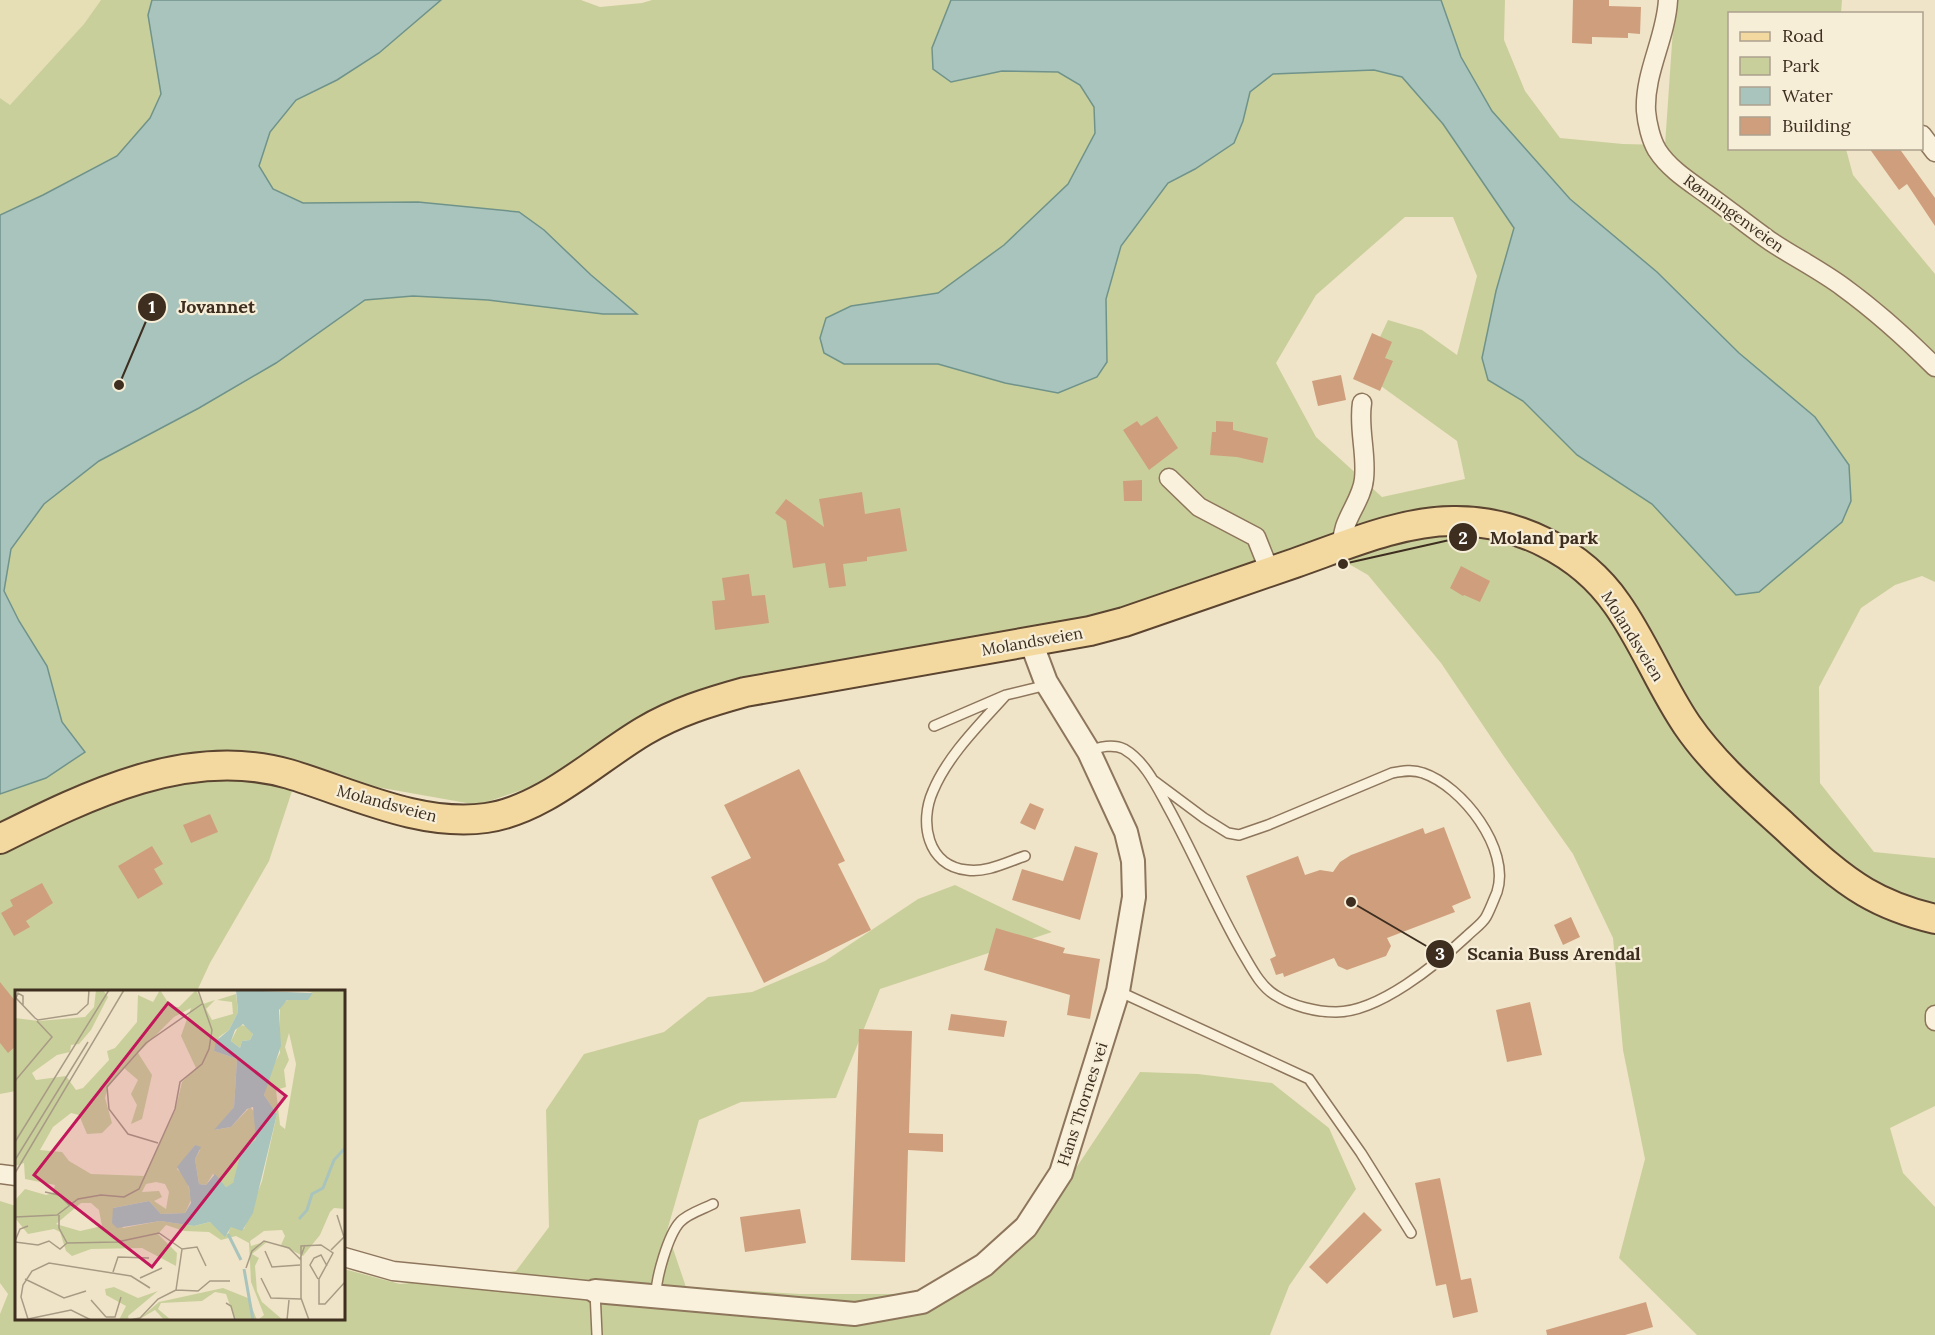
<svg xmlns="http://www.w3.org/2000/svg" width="1935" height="1335" font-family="Lora,serif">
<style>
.farmland{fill:#e6deb5}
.green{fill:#c9cf9b;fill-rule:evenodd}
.water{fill:#a9c4bc;stroke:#6f938a;stroke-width:1.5}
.building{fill:#cf9f7d}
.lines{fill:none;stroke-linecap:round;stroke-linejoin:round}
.service-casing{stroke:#8d765c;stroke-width:12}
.minor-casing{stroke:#8d765c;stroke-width:21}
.tertiary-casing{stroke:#8d765c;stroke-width:26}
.primary-casing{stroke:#5b4430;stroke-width:32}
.service{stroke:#faf1dc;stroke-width:9}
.minor{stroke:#faf1dc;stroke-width:18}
.tertiary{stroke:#faf1dc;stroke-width:22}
.primary{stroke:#f3d9a0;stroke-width:28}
.labels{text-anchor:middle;stroke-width:4.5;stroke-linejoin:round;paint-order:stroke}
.street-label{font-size:16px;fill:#3d2e20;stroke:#f7eed8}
.inset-river{fill:none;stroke:#a9c4bc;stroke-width:3}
.inset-road{fill:none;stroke:#a89b85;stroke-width:1.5}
.view{fill:#c2185b;fill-opacity:0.15;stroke:#c2185b;stroke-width:3}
.inset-edge{fill:none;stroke:#3d2e20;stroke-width:3}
.leader{fill:none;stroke:#3d2e20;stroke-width:2}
.callout-dot{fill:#3d2e20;stroke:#f7eed8;stroke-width:2}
.mark-label{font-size:18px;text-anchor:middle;font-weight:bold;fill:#fff}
.callout-label{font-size:18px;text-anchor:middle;font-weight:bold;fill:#3d2e20;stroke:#f7eed8;stroke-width:4.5;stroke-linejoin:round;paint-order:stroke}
</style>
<rect width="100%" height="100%" fill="#f0e4c8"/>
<path class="farmland" d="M0 0H101L84 24 10 105 0 98Z"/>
<path class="green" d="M101 0H152L148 15 161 94 150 118 117 156 43 195 0 215V98L10 105 84 24Z
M441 0H581L600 7 642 3 652 0H951L932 48 951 82 1002 71 1058 72 1080 85 1094 107 1095 132 1068 184 1004 245 938 293 851 306 827 318 820 338 824 353 844 364H938L1005 383 1107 362 1106 299 1121 246 1168 183 1195 169 1234 143 1243 121 1250 92 1273 74 1374 70 1402 77 1443 124 1514 228 1496 291 1482 358 1488 380 1523 401 1577 455 1652 504 1736 595 1815 417 1739 353 1657 272 1570 199 1492 111 1461 57 1441 0H1505L1504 40 1525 91 1560 138 1623 144 1665 145 1675 0H1842L1841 13 1730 14V148L1846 149 1853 175 1935 274V582L1922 576 1895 585 1861 608 1819 687 1820 783 1874 852 1935 858V1106L1890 1128 1903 1173 1935 1207V1335H1697L1619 1258 1645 1159 1623 1050 1613 938 1573 854 1505 758 1441 663 1368 575 1335 556 1111 613 766 687 578 771 478 805 365 785H294L269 861 210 963 197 991 16 992V1091L0 1094V794L85 752 62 722 47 666 19 621 4 591 11 549 44 504 99 461 199 408 276 363 365 300 413 296 488 300 603 314 636 313 591 275 418 202 303 203 273 189 259 167 270 132 296 100 337 80 379 53ZM1405 217H1453L1477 276 1457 355 1422 330 1388 320 1363 373 1457 441 1465 479 1382 497 1316 437 1276 363 1316 295Z
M955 885 1052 932 880 989 836 1098 741 1102 699 1120 667 1231 686 1287 800 1294H915L1005 1252 1078 1165 1140 1072 1198 1074 1272 1083 1329 1128 1356 1189 1289 1286 1270 1335H0V1314L8 1294 0 1283V1201L16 1206V1318H344V1269L400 1284 516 1271 549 1227 546 1110 584 1054 664 1032 708 997 752 992 825 961 918 899Z"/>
<path class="water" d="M152 0H441L379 53 337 80 296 100 270 132 259 166 273 189 303 203 418 202 519 212 544 230 591 275 637 314H603L488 300 413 296 365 300 276 363 199 408 99 461 44 504 11 549 4 591 19 621 47 666 62 722 85 752 46 778 0 794V215L43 195 117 156 150 118 161 94 148 15Z
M951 0H1441L1461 57 1492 111 1570 199 1657 272 1739 353 1815 417 1849 465 1851 501 1842 522 1759 592 1736 595 1652 504 1577 455 1523 401 1488 380 1482 358 1496 291 1514 228 1443 124 1402 77 1374 70 1273 74 1250 92 1243 121 1234 143 1195 169 1168 183 1121 246 1106 299 1107 362 1097 377 1058 393 1005 383 938 364H844L824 353 820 338 826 318 851 306 938 293 1004 245 1068 184 1095 133 1094 107 1080 85 1058 72 1002 71 951 82 933 69 932 48Z"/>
<path class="building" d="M1573 0H1609V6L1641 7 1640 34 1628 33V38L1592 37V44L1572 43Z
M1869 148H1899L1935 198V226L1907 184 1899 190Z
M1372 333 1392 342 1385 358 1393 361 1380 391 1353 379Z
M1341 375 1346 400 1318 406 1312 381Z
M1157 416 1178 448 1149 470 1123 430 1137 421 1141 426Z
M1216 421 1233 422V430L1268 438 1263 463 1237 457 1210 455 1212 432H1216Z
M1142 480V501H1124L1123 481Z
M862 492 865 514 900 508 907 551 867 557V561L843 564 846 586 829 588 825 563 793 568 786 521 775 513 786 499 824 527 819 499Z
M1461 566 1490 581 1480 602 1464 595 1463 596 1450 588Z
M749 574 752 596 765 595 769 623 715 630 712 601 725 600 722 578Z
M799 769 845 861 838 864 871 930 764 983 711 877 751 858 724 805Z
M1030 803 1044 809 1035 830 1020 823Z
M210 814 218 832 191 843 183 825Z
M1444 827 1471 898 1452 906 1455 912 1387 938 1391 946 1386 956 1347 970 1338 966 1334 958 1284 977 1283 973 1276 975 1270 959 1276 956 1246 876 1298 856 1305 875 1320 870 1333 872 1340 862 1351 855 1423 828 1425 834Z
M152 846 163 864 154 869 163 884 138 899 118 866Z
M1075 846 1098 853 1080 920 1012 900 1022 869 1063 881Z
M42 883 53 903 26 921 30 927 14 936 1 913 13 906 10 900Z
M1571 917 1580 937 1563 945 1554 925Z
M996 928 1065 948 1063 953 1100 959 1090 1019 1067 1015 1070 995 984 970Z
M0 982 16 1002V1046L8 1053 0 1043Z
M1530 1002 1542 1055 1507 1062 1496 1010Z
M951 1014 1007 1021 1004 1037 948 1030Z
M859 1029 912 1031 909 1133 943 1134V1152L908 1150 905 1262 851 1260Z
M1440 1178 1461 1280 1471 1278 1478 1312 1453 1318 1446 1284 1436 1286 1415 1183Z
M800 1209 806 1243 745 1252 740 1217Z
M1364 1212 1382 1230 1327 1284 1309 1267Z
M1646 1302 1653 1327 1625 1335H1547L1546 1330Z"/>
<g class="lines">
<defs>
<path id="service" d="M1006 695C980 724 948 755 933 791 919 822 927 866 967 870 986 873 1007 862 1025 856
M934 726 1006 695 1039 687 1046 682
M1089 752C1099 746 1114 744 1124 749 1145 761 1157 787 1168 807 1194 854 1215 905 1242 952 1251 967 1260 986 1275 995 1292 1006 1316 1012 1336 1012 1379 1012 1437 964 1467 936 1473 930 1482 924 1486 917 1490 910 1494 899 1497 892 1511 849 1462 786 1423 773 1413 769 1402 771 1392 773L1268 825 1239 835 1228 833 1204 818 1153 780
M1118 991 1309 1079 1361 1153 1411 1233
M595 1291 597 1335
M656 1295C656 1278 668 1235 680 1222 687 1214 703 1209 713 1204"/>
<path id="minor" d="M1668 0C1666 38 1644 73 1646 111 1647 123 1651 140 1657 150 1669 169 1690 182 1708 195 1729 210 1749 226 1770 241 1794 257 1820 270 1843 287 1876 311 1906 338 1935 367
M1922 135 1935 152
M1169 478 1199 507 1256 537 1270 572
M1343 546C1339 523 1362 502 1364 479 1367 454 1358 428 1362 403
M1935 1015V1021
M0 1174 16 1176
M344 1257 393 1271 595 1291"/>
<path id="tertiary" d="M595 1291 855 1314 922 1302 984 1265 1026 1227 1061 1173 1118 991 1134 897 1133 861 1126 832 1089 752 1046 682 1031 642"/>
<path id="primary" d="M0 839C88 795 189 745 289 774 352 793 419 827 486 818 544 810 595 760 644 731 676 712 709 702 745 692L1090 631 1124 622C1181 602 1238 583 1295 563 1344 546 1401 521 1453 521 1516 520 1581 552 1617 604 1644 642 1661 687 1687 725 1713 763 1750 795 1784 826 1809 849 1836 875 1865 892 1887 905 1910 913 1935 919"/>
</defs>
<use href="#service" class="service-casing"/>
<use href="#minor" class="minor-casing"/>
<use href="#tertiary" class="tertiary-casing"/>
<use href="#primary" class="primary-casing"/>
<use href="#service" class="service"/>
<use href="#minor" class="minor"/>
<use href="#tertiary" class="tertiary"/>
<use href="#primary" class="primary"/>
</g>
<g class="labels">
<g class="street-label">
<text transform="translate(1734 213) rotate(36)" y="6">Rønningenveien</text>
<text transform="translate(1633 636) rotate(58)" y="6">Molandsveien</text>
<text transform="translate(1032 641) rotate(-10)" y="6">Molandsveien</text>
<text transform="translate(387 803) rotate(15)" y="6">Molandsveien</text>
<text transform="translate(1082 1104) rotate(-72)" y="6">Hans Thornes vei</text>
</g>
</g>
<g transform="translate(15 990)">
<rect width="330" height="330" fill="#f0e4c8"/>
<path d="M81 0H88L93 7 76 40 64 54 56 55 55 62 42 65 17 83 21 90 51 86 61 100 68 98 94 70 92 61 100 58 122 32 123 5 138 12 145 0 156 17H164L181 0 188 14 200 10 191 19 197 30 218 24 217 12 202 10 221 4 223 22 214 40 204 47 199 61 222 69 219 117 200 140 216 137 235 117 242 125 241 149 229 159 218 194 211 197 198 184 191 195 184 194 180 169 185 160 180 155 162 179 172 188 176 210 170 223 146 224 134 211 98 218 108 238 145 231 179 236 195 232 213 244 216 236 229 239 247 191 262 124 249 105 254 83 265 63V16L274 9 292 10 298 3 288 0H330V219L319 218 315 222 305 245 288 266 266 255 270 246 267 240 249 241 235 251 236 256 253 251 237 264 244 268 240 276 242 301 247 312 268 330H243L249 325 236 292 234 253 221 246 206 250 194 242 169 241 151 235 143 244 162 263 161 276 127 258 76 259 57 266 51 261 45 242 39 239 13 244 0 228 1 209 10 199 31 205 38 203 40 195 10 189 9 173 0 176V28L24 31 70 27 79 17ZM176 18 166 46 181 78 167 92 160 121 129 186 76 184 54 171 47 162 25 160 38 137 56 123 64 125 72 144 87 143 97 133 90 108 93 97 109 78 123 90 116 104 122 115 116 134 127 129 137 85 123 63 159 27ZM274 43 281 74 270 139 265 135 261 100 271 97 269 80 274 70 270 57ZM141 192 150 194 154 202 151 219 139 211 147 207 144 201 127 202 131 194ZM66 213H76L84 220 87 236 65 241 41 234ZM224 35 233 36 238 44 235 50 227 51 225 58 216 51ZM99 297 123 308 143 301 113 326 114 330H104L111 316 91 305 90 299ZM208 298 233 308 242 330H220L211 304 200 302 187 311 146 313 143 319 156 330H149L140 320 123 330 144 312Z" fill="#c9cf9b" fill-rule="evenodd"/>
<path d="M221 0 298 3 293 10H272L264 20 266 56 249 105 262 124 238 223 227 241 216 237 210 247 195 232 179 236 145 231 102 238 97 233 98 218 134 211 146 224 170 223 176 213 174 197 162 177 180 155 186 157 180 169 184 194 191 195 200 184 211 197 218 193 226 162 241 149 238 117 232 119 216 137 199 140 219 117 222 69 199 61 201 51 214 40 223 22ZM228 34 238 44 235 50 227 51 225 58 216 51 220 40Z" fill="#a9c4bc" fill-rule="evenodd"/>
<path class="inset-river" d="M284 229 292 220 297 204 308 198 319 170 330 158M213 244 226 270M229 279 238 330"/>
<path class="inset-road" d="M8 15V6L3 3 1 8 20 28 23 30 62 24 73 14 74 0M0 91 37 47 22 31M0 152 94 0M143 153 113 144 94 119 92 97 131 53 187 14M0 170 73 52M0 183 109 0M30 202 44 205 54 215M44 225V238L52 253M0 227 42 225 63 209 86 205 109 207 124 199 160 119 165 92 187 74 194 59 197 40 183 0M0 251 5 239 13 236M0 252 23 255 34 251 45 259 52 253M52 253 102 252 144 243 167 259 161 300M167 259 182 257 191 276M316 260 329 247 322 225M250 261 257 277 285 275M231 278 237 261 249 251 274 258 285 269 290 255M98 282 103 267 134 268M125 288 147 278M246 288 256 308 286 309M10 289 49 308 71 301M303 289 295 275 299 268 306 265 312 276M161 300 183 301 195 291H215M76 310 91 327M211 313 216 316 220 330M91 327H100L106 307M13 329 6 307 8 295 17 281 34 273 116 286 135 298M13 329 56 320 76 330M115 330 125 328 143 309 161 300M272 330 274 310M294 330 286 308V256L306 255 318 263 304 289V314H310L330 292"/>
<path class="view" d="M153 13 271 106 137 277 19 185Z"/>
<rect width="330" height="330" class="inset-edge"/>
</g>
<path class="leader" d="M119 385L152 307M1343 564L1463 537M1351 902L1440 954"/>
<g class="callout-dot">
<circle cx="119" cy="385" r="6"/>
<circle cx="1343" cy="564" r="6"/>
<circle cx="1351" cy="902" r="6"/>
<circle cx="152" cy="307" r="15"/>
<circle cx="1463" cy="537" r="15"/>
<circle cx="1440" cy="954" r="15"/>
</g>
<g class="mark-label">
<text x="152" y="313">1</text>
<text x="1463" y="544">2</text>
<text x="1440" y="960">3</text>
</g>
<g class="callout-label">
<text x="217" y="313">Jovannet</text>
<text x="1544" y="544">Moland park</text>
<text x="1554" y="960">Scania Buss Arendal</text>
</g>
<rect x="1728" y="12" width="195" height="138" fill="#f7eed8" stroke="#ada18e" stroke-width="1.5"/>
<rect x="1740" y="32" width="30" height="9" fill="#f3d9a0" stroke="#ada18e" stroke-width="1.5"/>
<text x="1782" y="42" font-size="18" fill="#3d2e20">Road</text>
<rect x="1740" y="57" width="30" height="18" fill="#c9cf9b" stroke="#ada18e" stroke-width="1.5"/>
<text x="1782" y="72" font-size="18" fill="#3d2e20">Park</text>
<rect x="1740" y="87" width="30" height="18" fill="#a9c4bc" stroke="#ada18e" stroke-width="1.5"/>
<text x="1782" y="102" font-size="18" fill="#3d2e20">Water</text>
<rect x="1740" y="117" width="30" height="18" fill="#cf9f7d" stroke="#ada18e" stroke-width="1.5"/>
<text x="1782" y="132" font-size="18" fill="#3d2e20">Building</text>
</svg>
